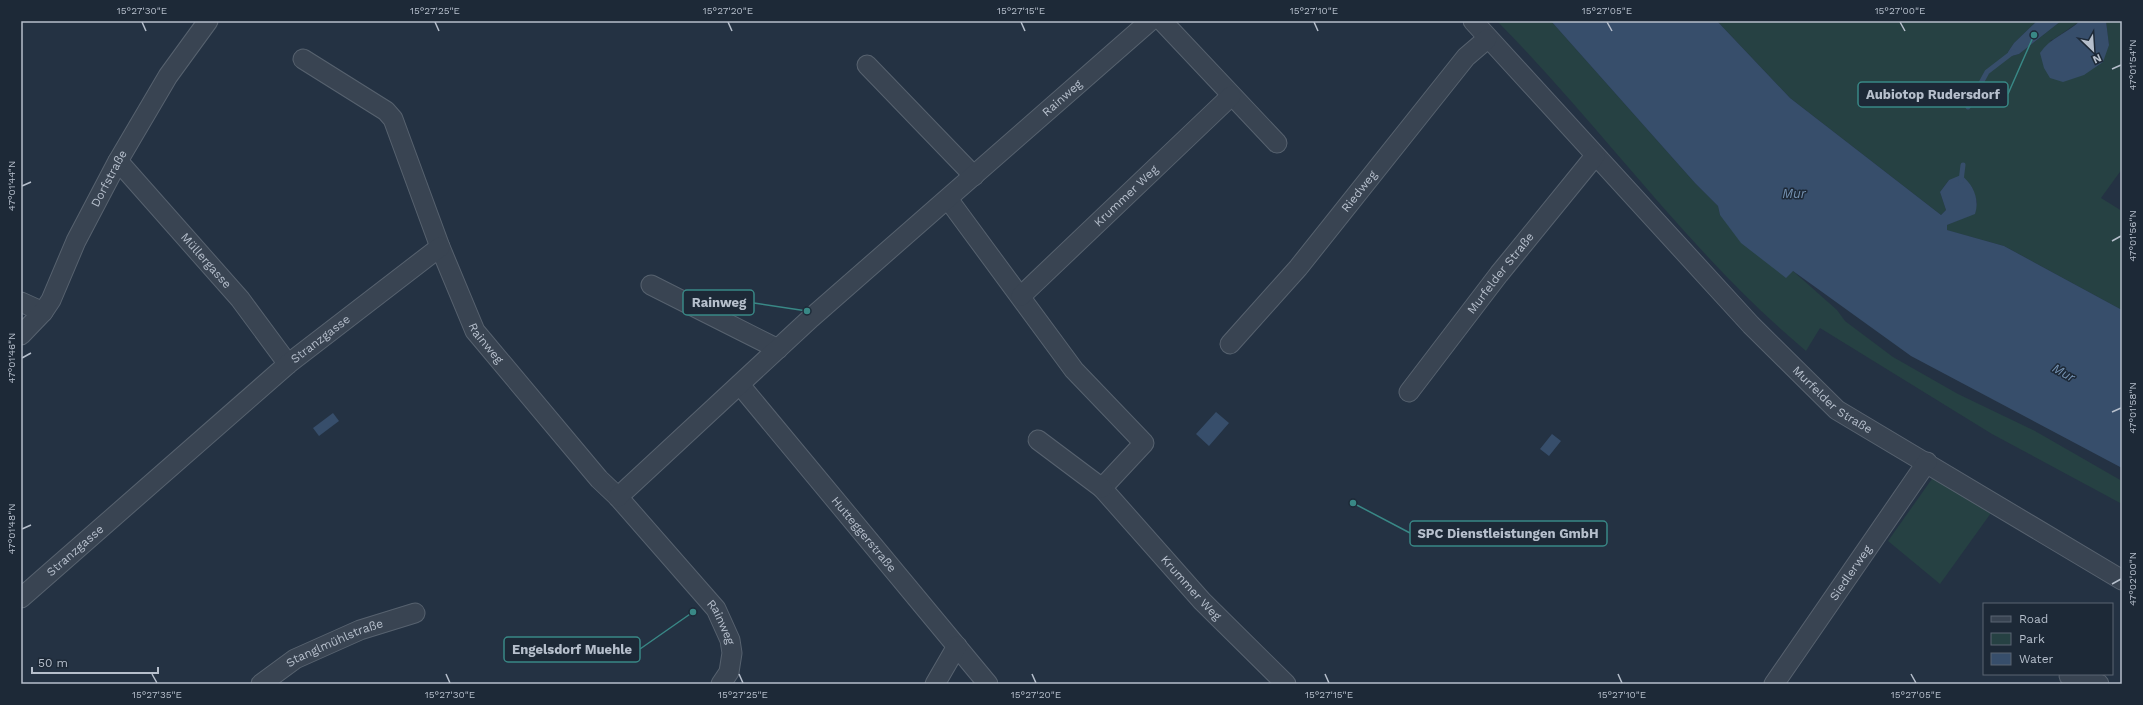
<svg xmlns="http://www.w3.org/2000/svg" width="2143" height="705" font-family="'Work Sans',sans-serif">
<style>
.green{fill:#264143}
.water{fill:#374e6b}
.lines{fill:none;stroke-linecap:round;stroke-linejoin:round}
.stream{stroke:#374e6b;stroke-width:5}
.minor-casing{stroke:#57626f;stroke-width:21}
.minor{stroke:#394452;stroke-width:19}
.ticks{fill:none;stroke:#b6bfcc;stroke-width:1.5}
.labels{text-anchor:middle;stroke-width:3;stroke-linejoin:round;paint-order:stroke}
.street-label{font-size:12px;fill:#b6bfcc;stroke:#1d2937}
.water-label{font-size:13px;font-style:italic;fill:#7491b1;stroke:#1d2937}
.leader{fill:none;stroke:#398886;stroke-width:1.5}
.callout-dot{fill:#398886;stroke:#1d2937;stroke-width:1.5}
.callout{fill:#1d2937;stroke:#398886;stroke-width:1.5}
.callout-label{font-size:13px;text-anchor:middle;font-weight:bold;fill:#b6bfcc}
.neatline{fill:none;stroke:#b6bfcc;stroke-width:1.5}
.ticks-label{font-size:10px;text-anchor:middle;fill:#b6bfcc}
</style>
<rect width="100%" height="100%" fill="#243243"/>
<path class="green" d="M1497 21H1551L1695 183 1718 206 1720 215 1793 271 1837 310 1845 321 1893 357 1958 394 2035 431 2122 481V504L1992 434 1820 328 1806 351C1690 254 1603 128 1497 21Z
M1717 21H2037L2014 43 2008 52V57L2019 54 2061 21H2080L2054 39 2049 41 2109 45 2106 21H2122V169L2101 198 2122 211V310L2004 246 1946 230 1947 225 1975 213 1977 202 1972 187 1949 180 1940 192 1946 210 1941 215 1790 98Z
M1934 476 1991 513 1940 584 1888 541Z"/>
<path class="water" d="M1551 21H1717L1790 98 1941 215 1946 210 1940 192 1949 180 1961 175C1973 184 1980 199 1975 214L1947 225V230L2004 246 2122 310V468L1911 356 1793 271 1786 278 1741 243 1720 215 1718 206 1695 183Z
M2037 21H2061L2019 54 2008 57V52L2014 43Z
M2080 21H2106L2109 45 2103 62 2084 75 2063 82 2050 78 2044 68 2040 53C2050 38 2067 33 2080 21Z
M1216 412 1229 423 1209 446 1196 434Z
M333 413 339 421 319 436 313 428Z
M1552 434 1561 441 1549 456 1540 449Z"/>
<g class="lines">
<path class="stream" d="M1968 107 1987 72 2013 52
M1961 181 1963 165"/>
<defs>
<g id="minor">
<path d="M1162 21 1277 143"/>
<path id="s1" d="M1473 21 1751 325 1837 410 2122 580"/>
<path id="s2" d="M303 59 386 111 393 119 440 247 475 331 599 479 618 497 716 609 730 640 732 653 729 672 721 684"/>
<path d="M867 65 974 176"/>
<path id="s3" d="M118 161 240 299 288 364"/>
<path id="s4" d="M948 199 1074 370 1144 443 1102 488 1202 601 1286 684"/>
<path d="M651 285 778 349"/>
<path id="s5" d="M1021 296 1231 96"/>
<path d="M21 302 43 312"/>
<path id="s6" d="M21 335 43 312 51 300 76 241 118 161 168 76 208 21"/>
<path id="s7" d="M1230 344 1298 268 1466 57 1487 39"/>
<path id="s8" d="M740 385 988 684"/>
<path id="s9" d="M1409 392 1499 274 1595 156"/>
<path d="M1038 440 1102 488"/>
<path id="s10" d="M618 497 811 318 1150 21"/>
<path id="s11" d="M21 598 288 364 440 247"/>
<path d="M2069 676 2099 684"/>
<path id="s12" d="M261 684 295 659 360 630 415 613"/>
<path d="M935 684 957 646"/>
<path id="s13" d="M1774 684 1927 462"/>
</g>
</defs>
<use href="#minor" class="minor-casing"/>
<use href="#minor" class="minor"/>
</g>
<path class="ticks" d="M142 22 146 31M435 22 439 31M728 22 732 31M1021 22 1025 31M1314 22 1318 31M1607 22 1612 31M1900 22 1905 31M2112 69 2121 65M22 186 31 182M2112 241 2121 236M22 358 31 353M2112 412 2121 408M22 529 31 525M2112 584 2121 579M152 674 157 683M446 674 450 683M739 674 743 683M1032 674 1036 683M1325 674 1329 683M1618 674 1622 683M1911 674 1916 683"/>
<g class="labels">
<g class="street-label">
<text dy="4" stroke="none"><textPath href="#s10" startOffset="597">Rainweg</textPath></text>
<text dy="4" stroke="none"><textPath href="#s6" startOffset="181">Dorfstraße</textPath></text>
<text dy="4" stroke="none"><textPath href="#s7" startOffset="200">Riedweg</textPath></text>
<text dy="4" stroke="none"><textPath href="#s5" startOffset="145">Krummer Weg</textPath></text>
<text dy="4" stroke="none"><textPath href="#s3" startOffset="133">Müllergasse</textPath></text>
<text dy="4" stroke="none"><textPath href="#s9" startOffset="150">Murfelder Straße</textPath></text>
<text dy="4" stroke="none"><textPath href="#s11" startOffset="396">Stranzgasse</textPath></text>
<text dy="4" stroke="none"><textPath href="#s2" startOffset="352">Rainweg</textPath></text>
<text dy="4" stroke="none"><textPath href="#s1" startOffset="523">Murfelder Straße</textPath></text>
<text dy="4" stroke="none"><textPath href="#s8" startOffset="194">Hutteggerstraße</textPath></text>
<text dy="4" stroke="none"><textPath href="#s11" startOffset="72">Stranzgasse</textPath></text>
<text dy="4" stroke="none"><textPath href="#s13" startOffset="135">Siedlerweg</textPath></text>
<text dy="4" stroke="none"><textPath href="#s4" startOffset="509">Krummer Weg</textPath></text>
<text dy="4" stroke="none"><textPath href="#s2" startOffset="718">Rainweg</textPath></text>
<text dy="4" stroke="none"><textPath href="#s12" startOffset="85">Stanglmühlstraße</textPath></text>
</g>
<g class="water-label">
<text x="1794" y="198">Mur</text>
<text transform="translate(2064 372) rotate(29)" y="5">Mur</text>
</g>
</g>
<path class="leader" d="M2034 35L2008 94M807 311L754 303M1353 503L1410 533M693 612L640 649"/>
<g class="callout-dot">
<circle cx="2034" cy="35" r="4"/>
<circle cx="807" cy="311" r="4"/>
<circle cx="1353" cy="503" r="4"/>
<circle cx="693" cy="612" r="4"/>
</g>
<g class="callout">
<rect x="1858" y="82" width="150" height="25" rx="4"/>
<rect x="683" y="290" width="71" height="25" rx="4"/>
<rect x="1410" y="521" width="197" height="25" rx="4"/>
<rect x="504" y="637" width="136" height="25" rx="4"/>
</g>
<g class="callout-label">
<text x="1933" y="99">Aubiotop Rudersdorf</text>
<text x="719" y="307">Rainweg</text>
<text x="1508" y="538">SPC Dienstleistungen GmbH</text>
<text x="572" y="654">Engelsdorf Muehle</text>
</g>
<rect width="2143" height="705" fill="none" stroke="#1d2937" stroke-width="44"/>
<rect x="1983" y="603" width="130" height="72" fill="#1d2937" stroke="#5a6573"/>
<rect x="1991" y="616" width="20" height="6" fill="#394452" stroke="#5a6573"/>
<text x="2019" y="623" font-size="12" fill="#b6bfcc">Road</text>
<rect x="1991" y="633" width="20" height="12" fill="#264143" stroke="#5a6573"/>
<text x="2019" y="643" font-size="12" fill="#b6bfcc">Park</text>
<rect x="1991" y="653" width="20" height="12" fill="#374e6b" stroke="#5a6573"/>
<text x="2019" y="663" font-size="12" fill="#b6bfcc">Water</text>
<g transform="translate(2093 50) rotate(155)" stroke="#1d2937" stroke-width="3" paint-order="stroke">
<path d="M0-3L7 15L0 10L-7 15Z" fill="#b6bfcc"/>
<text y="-6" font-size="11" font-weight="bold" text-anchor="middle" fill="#b6bfcc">N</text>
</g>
<path d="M32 667v6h126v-6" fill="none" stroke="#b6bfcc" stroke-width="2"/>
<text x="38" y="667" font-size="12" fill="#b6bfcc" stroke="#1d2937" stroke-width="3" paint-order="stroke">50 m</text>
<rect x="22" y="22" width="2099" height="661" class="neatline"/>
<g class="ticks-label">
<text x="142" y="14">15°27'30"E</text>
<text x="435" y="14">15°27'25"E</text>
<text x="728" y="14">15°27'20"E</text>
<text x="1021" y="14">15°27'15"E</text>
<text x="1314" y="14">15°27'10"E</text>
<text x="1607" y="14">15°27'05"E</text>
<text x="1900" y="14">15°27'00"E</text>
<text transform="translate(2132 65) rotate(-90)" y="4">47°01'54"N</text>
<text transform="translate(11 186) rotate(-90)" y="4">47°01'44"N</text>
<text transform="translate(2132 236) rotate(-90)" y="4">47°01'56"N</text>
<text transform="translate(11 358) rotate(-90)" y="4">47°01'46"N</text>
<text transform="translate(2132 408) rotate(-90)" y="4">47°01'58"N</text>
<text transform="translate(11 529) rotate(-90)" y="4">47°01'48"N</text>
<text transform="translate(2132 579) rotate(-90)" y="4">47°02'00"N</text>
<text x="157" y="698">15°27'35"E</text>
<text x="450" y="698">15°27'30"E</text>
<text x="743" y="698">15°27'25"E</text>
<text x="1036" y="698">15°27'20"E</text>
<text x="1329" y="698">15°27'15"E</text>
<text x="1622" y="698">15°27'10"E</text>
<text x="1916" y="698">15°27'05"E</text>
</g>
</svg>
